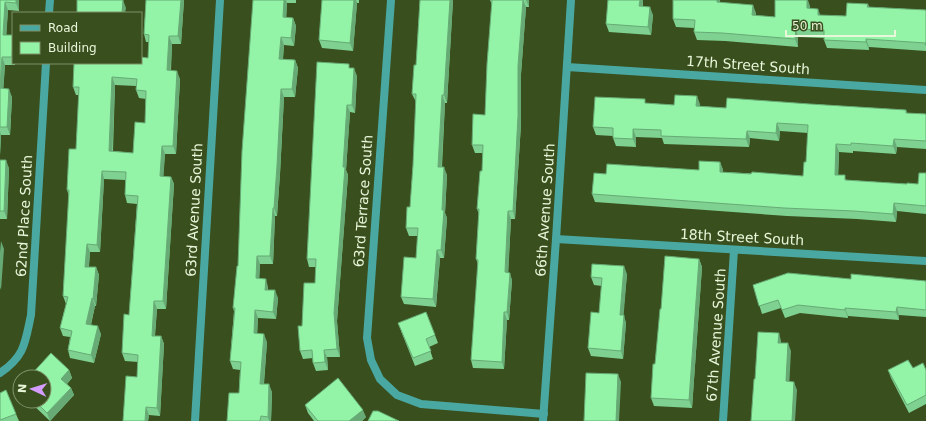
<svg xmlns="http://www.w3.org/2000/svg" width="926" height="421" font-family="'DejaVu Sans',sans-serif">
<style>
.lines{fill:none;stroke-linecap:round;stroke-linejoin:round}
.minor{stroke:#4aa8a2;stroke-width:8}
.tertiary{stroke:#4aa8a2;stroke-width:8}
.wall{fill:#7ed190;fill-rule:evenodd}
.shaded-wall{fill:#67aa75}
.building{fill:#93f3a7;stroke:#67aa75;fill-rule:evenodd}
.labels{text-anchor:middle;stroke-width:4;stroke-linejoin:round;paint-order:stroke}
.street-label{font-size:14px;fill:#e8f6da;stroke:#394f1d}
</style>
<rect width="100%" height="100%" fill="#394f1d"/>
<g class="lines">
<path class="minor" d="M391 0 367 338 371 360 380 379 397 395 421 404 544 414
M49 13 50 0
M567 67 926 90
M556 239 926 261
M0 373C25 356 25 343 31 315L46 63
M195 421 220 0
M723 421 734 250"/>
<path class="tertiary" d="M543 421 556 239 571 0"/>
</g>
<path class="wall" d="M0 0H19V11L8 10 6 35H13V63H15V65H5L3 89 12 97 10 135H1L0 155Z
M146 0H184L181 44H172L171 70 180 79 176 154H165L163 176 171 177 174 184 166 309H157L155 336H161L164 344 160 416 149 415 148 421H123L137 377 138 362 125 361 122 353 129 315 137 204 127 203 125 195V180L104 179 100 252H90L89 267H96L99 275 96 306H95L91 325 101 334 94 363 70 358 68 350 70 337 63 336 60 328 66 304 63 296 69 196 67 190 76 149 79 95H76L73 87 148 58 149 42H146L144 34ZM115 85 136 86V90L139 98 146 99 145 123 133 153 113 151Z
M253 0H296V3H287L286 17 293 18 296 26 294 46 284 45 283 59 295 60 298 68 295 97H284L280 174 277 216H275L273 264H260L259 278 268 287V290L278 298 276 319 258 318 257 333 267 342 264 384 272 392 271 421H227L239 393 240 370 233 369 230 361 234 311 233 308 238 266Z
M316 0H359V3H357L353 51 322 48 319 40 322 0Z
M420 0H453L447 103H445L442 167 447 175 445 213 447 218 444 258H440L436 307 404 304 401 297 416 258 418 236H409L406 228 410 207 413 165 416 102 412 94 416 65Z
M490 0H529V7H526L521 74V124L515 219H511L508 272 512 280 509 320H507L504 369 473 368 471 360 478 264 476 259 479 214 477 209 482 171 483 153H475L472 145 485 115 492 5Z
M608 0H643V6L653 15 651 35 609 32 606 24Z
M720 0V2L756 13V16L775 17 810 6V8L820 15 846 16 868 4 869 7 926 10V51L869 47V50L827 48 824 40V38L798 37V47L725 41 697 40 694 32V28L676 27 673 19Z
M350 68 357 76 355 113 350 112 346 170 348 175 337 321 340 357H327L328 370 316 371 313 363V358L303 359 300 351 302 326 315 283 316 267H309L307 259Z
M646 103 674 105 700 104 699 106 726 108 810 104 906 110 907 113 926 114V149L897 147 896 154 853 151V153L839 152 838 175 847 180 907 184H918L926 173V214L897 211 896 222 857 219 787 216 595 202 592 194 606 174 699 170 720 162 723 170V172L803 176 806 162 808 133 780 131 779 141 750 138 749 147 664 144 662 138 636 137V147L616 146 613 138V136L596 135 593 127Z
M0 160 9 168 7 219H0Z
M699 259 702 267 692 408 654 406 651 398 661 309Z
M627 274 623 315 626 323 623 359 591 356 588 348 599 313 602 286 594 285 591 277Z
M851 279 926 281V317L899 315V320L848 316V318L800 313 785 318 781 308 762 314 753 285Z
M401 331 435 335 438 343 429 347 433 359 415 366Z
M913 368 926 370V404L909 413 891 378 888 370Z
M69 370 72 378 67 384 71 388 74 395 50 421 29 401H44Z
M0 393 16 414 19 421H0Z
M305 405 366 417 362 421H314L308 413Z"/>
<path class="shaded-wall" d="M16 0H19V11L16 3Z
M123 0 126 8 125 13H122Z
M181 0H184L181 44 178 36Z
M284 0H286L287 3 286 25 283 17Z
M354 0H356L357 3 353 51 350 43Z
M450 0H453L447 103 444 95Z
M523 0 526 7 521 74V124L515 219 513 211 518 66Z
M526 0H529V7Z
M640 0H643L642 14 639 6Z
M717 0H720V10L717 2Z
M807 0H808L810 6V16L807 8Z
M5 2 8 10 6 43 3 35Z
M753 5 756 13 755 23 752 15Z
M650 7 653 15 651 35 648 27Z
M818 9 821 17 818 15Z
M293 18 296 26 294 46 291 38Z
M796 29 798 37V47L795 39Z
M169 36 172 44 170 78 167 70Z
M281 37 284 45 282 67 279 59Z
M13 38V61L12 57Z
M866 39 869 47V50L866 42Z
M2 57 5 65 3 96 0 89Z
M295 60 298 68 295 97 292 89Z
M354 68 357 76 355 113 352 105Z
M177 71 180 79 176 154 173 146Z
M112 77 115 85 112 159 109 151Z
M9 89 12 97 10 135 7 127Z
M281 89 284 97 280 174 277 216 274 208Z
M442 95 445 103 441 175 438 167Z
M697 96 700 104 699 114 696 106Z
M347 105 350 112 346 170 348 175 337 321 340 357 337 349 334 313 343 167Z
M777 123 780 131 779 141 776 133Z
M633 129 636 137V147L633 139Z
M0 131 1 135 0 155Z
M747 131 750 138 749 147 746 139Z
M894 139 897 147 896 154 893 146Z
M836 144 839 152 838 183 835 175Z
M162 146 165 154 163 184 160 176Z
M6 160 9 168 7 219 4 211Z
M720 162 723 170V180L720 172Z
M444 167 447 175 445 213 447 218 444 258 441 250 442 210Z
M102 171 104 179 100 252 97 245Z
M171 177 174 184 166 309 163 301Z
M894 203 897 211 896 222 893 214Z
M273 208 275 216 273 264 270 256Z
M508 211 511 219 508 280 505 272Z
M1 241 4 249 1 290 0 287V252Z
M87 244 90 252 88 275 85 267Z
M437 250 440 258 436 307 433 299Z
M257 256 260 264 259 286 256 278Z
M699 259 702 267 692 408 689 400Z
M624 266 627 274 623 323 620 315Z
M96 267 99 275 96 306 93 299Z
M510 273 512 280 509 320 507 312Z
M266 279 268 287 267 298 265 290Z
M275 290 278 298 276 319 273 312Z
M92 298 95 306 89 332 86 324Z
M154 301 157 309 154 343 152 336Z
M897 307 899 315V320L896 312Z
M845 308 848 316V318L845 310Z
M255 310 258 318 257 341 254 333Z
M504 312 507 320 504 369 502 362Z
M624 315 626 323 623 359 621 351Z
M98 326 101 334 94 363 91 355Z
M779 333 781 341V351L778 343Z
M264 334 267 342 263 392 260 384Z
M161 336 164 344 160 416 157 408Z
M788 343 791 351 789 389 786 381Z
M324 350 327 357 328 370 325 362Z
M69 370 72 378 64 387 61 379Z
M618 374 621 382 619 421H616Z
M794 382 797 390 795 421H792Z
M269 384 272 392 271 421H269L268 417Z
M71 388 74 395 50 421 47 413Z
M146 407 149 415 148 421H145Z
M363 410 366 417 362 421H349Z"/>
<path class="building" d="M0 0H16V3L5 2 3 35H13V38L12 57H2L0 86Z
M77 0H123L122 13H77Z
M146 0H181L178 36H169L167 70 177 71 173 146H162L160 176 171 177 163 301H154L152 336H161L157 408 146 407 145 421H123L126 376 137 377 138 355 122 353 124 314 129 315 138 196 125 195 126 172 102 171 97 245 87 244 85 267H96L93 299 92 298 86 324 98 326 91 355 68 350 72 331 60 328 68 297 63 296 69 190H67L69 149H76L79 87H73L74 63H141V57L148 58 149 35 144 34ZM112 77 137 79 136 90 146 91 145 123 135 122 133 153 109 151Z
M253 0H284L283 17 293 18 291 38 281 37 279 59 295 60 292 89H281L277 166 274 208H273L270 256H257L256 278 266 279 265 290H275L273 312 255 310 254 333 264 334 260 384H269L268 417 261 416 260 421H227L229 393H239L241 362 230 361 235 308H233L237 266H238L242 151Z
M322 0H354L350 43 319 40Z
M420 0H450L444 95H442L438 167H444L442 210H444L441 250H437L433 299 401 297 404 257 416 258 418 228H406L407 207H410L413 165 416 94H412L414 65H416Z
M492 0H523L518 66V116L513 211H508L505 272 510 273 507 312H504L502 362 471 360 478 260 476 259 479 209H477L480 171H482L483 145H472L473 114 485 115 487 64Z
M608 0H640L639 6 650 7 648 27 606 24Z
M673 0H717V2L753 5 752 15 775 17V0H807V8L818 9V15L846 16 847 3 868 4 867 7 926 10V45H925L926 43 866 39V42L824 40V30L796 29 795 39 722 33 694 32 695 20 673 19Z
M317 62 349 64V68H354L352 105H347L343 167H345L334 313 337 349 324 350 325 362 313 363 312 350 300 351 298 326H302L304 283H315L316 259H307Z
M0 88 9 89 7 127H0Z
M675 95 697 96 696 106 726 108 727 98 810 104 906 110V113L926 114V141L894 139 893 146 851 143V145L836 144 835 175H845V180L907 184V183L918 184 919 173H926V206L894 203 893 214 854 211 784 208 592 194 594 173 606 174 607 164 699 170V161L720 162V172L751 174 752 172 803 176 804 162H806L808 125 777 123 776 133 747 131 746 139 661 136V130L633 129V139L613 138V128L593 127 595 97 645 99V103L674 105Z
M0 160H6L4 211H0Z
M665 256 699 259 689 400 651 398 653 364H655L660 309H661Z
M592 264 624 266 620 315H624L621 351 588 348 591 312 599 313 602 278 591 277Z
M788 273 851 279V274L926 281V310L897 307 896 312 845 308V310L798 305 782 310 778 300 759 306 753 285Z
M426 312 435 335 426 339 431 351 413 358 398 323Z
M758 332 779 333 778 343H788L786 381 794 382 792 421H751L754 379H755Z
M51 353 69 370 61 379 71 388 47 413 35 401H44V377H29Z
M908 360 913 368 923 363 926 370V395L907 405 888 370Z
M586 373 618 374 616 421H584Z
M338 378 363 410 349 421H318L305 405Z
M6 390 16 414 0 420V393Z
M373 411H378L399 421H368Z"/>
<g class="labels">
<g class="street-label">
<text transform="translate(748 65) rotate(4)" y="5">17th Street South</text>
<text transform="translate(363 201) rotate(-86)" y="5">63rd Terrace South</text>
<text transform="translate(194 210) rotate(-87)" y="5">63rd Avenue South</text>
<text transform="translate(545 210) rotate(-86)" y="5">66th Avenue South</text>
<text transform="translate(24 216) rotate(-87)" y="5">62nd Place South</text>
<text transform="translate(742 237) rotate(3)" y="5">18th Street South</text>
<text transform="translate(716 335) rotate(-86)" y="5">67th Avenue South</text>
</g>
</g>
<rect x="12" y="12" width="130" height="52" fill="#394f1d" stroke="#7f9269"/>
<rect x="20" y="25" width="20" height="6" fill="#4aa8a2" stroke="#7f9269"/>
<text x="48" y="32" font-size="12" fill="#e8f6da">Road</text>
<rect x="20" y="42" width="20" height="12" fill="#93f3a7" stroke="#7f9269"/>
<text x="48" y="52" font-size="12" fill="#e8f6da">Building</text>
<g transform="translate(32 389) rotate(274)"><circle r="19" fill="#394f1d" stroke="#7f9269"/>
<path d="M0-3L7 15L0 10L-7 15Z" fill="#d39cfd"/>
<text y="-6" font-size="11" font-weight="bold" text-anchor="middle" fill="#e8f6da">N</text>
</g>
<path d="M786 30v6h109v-6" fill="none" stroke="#e8f6da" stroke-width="2"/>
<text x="792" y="30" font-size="12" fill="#e8f6da" stroke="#394f1d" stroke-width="3" paint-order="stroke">50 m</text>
</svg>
